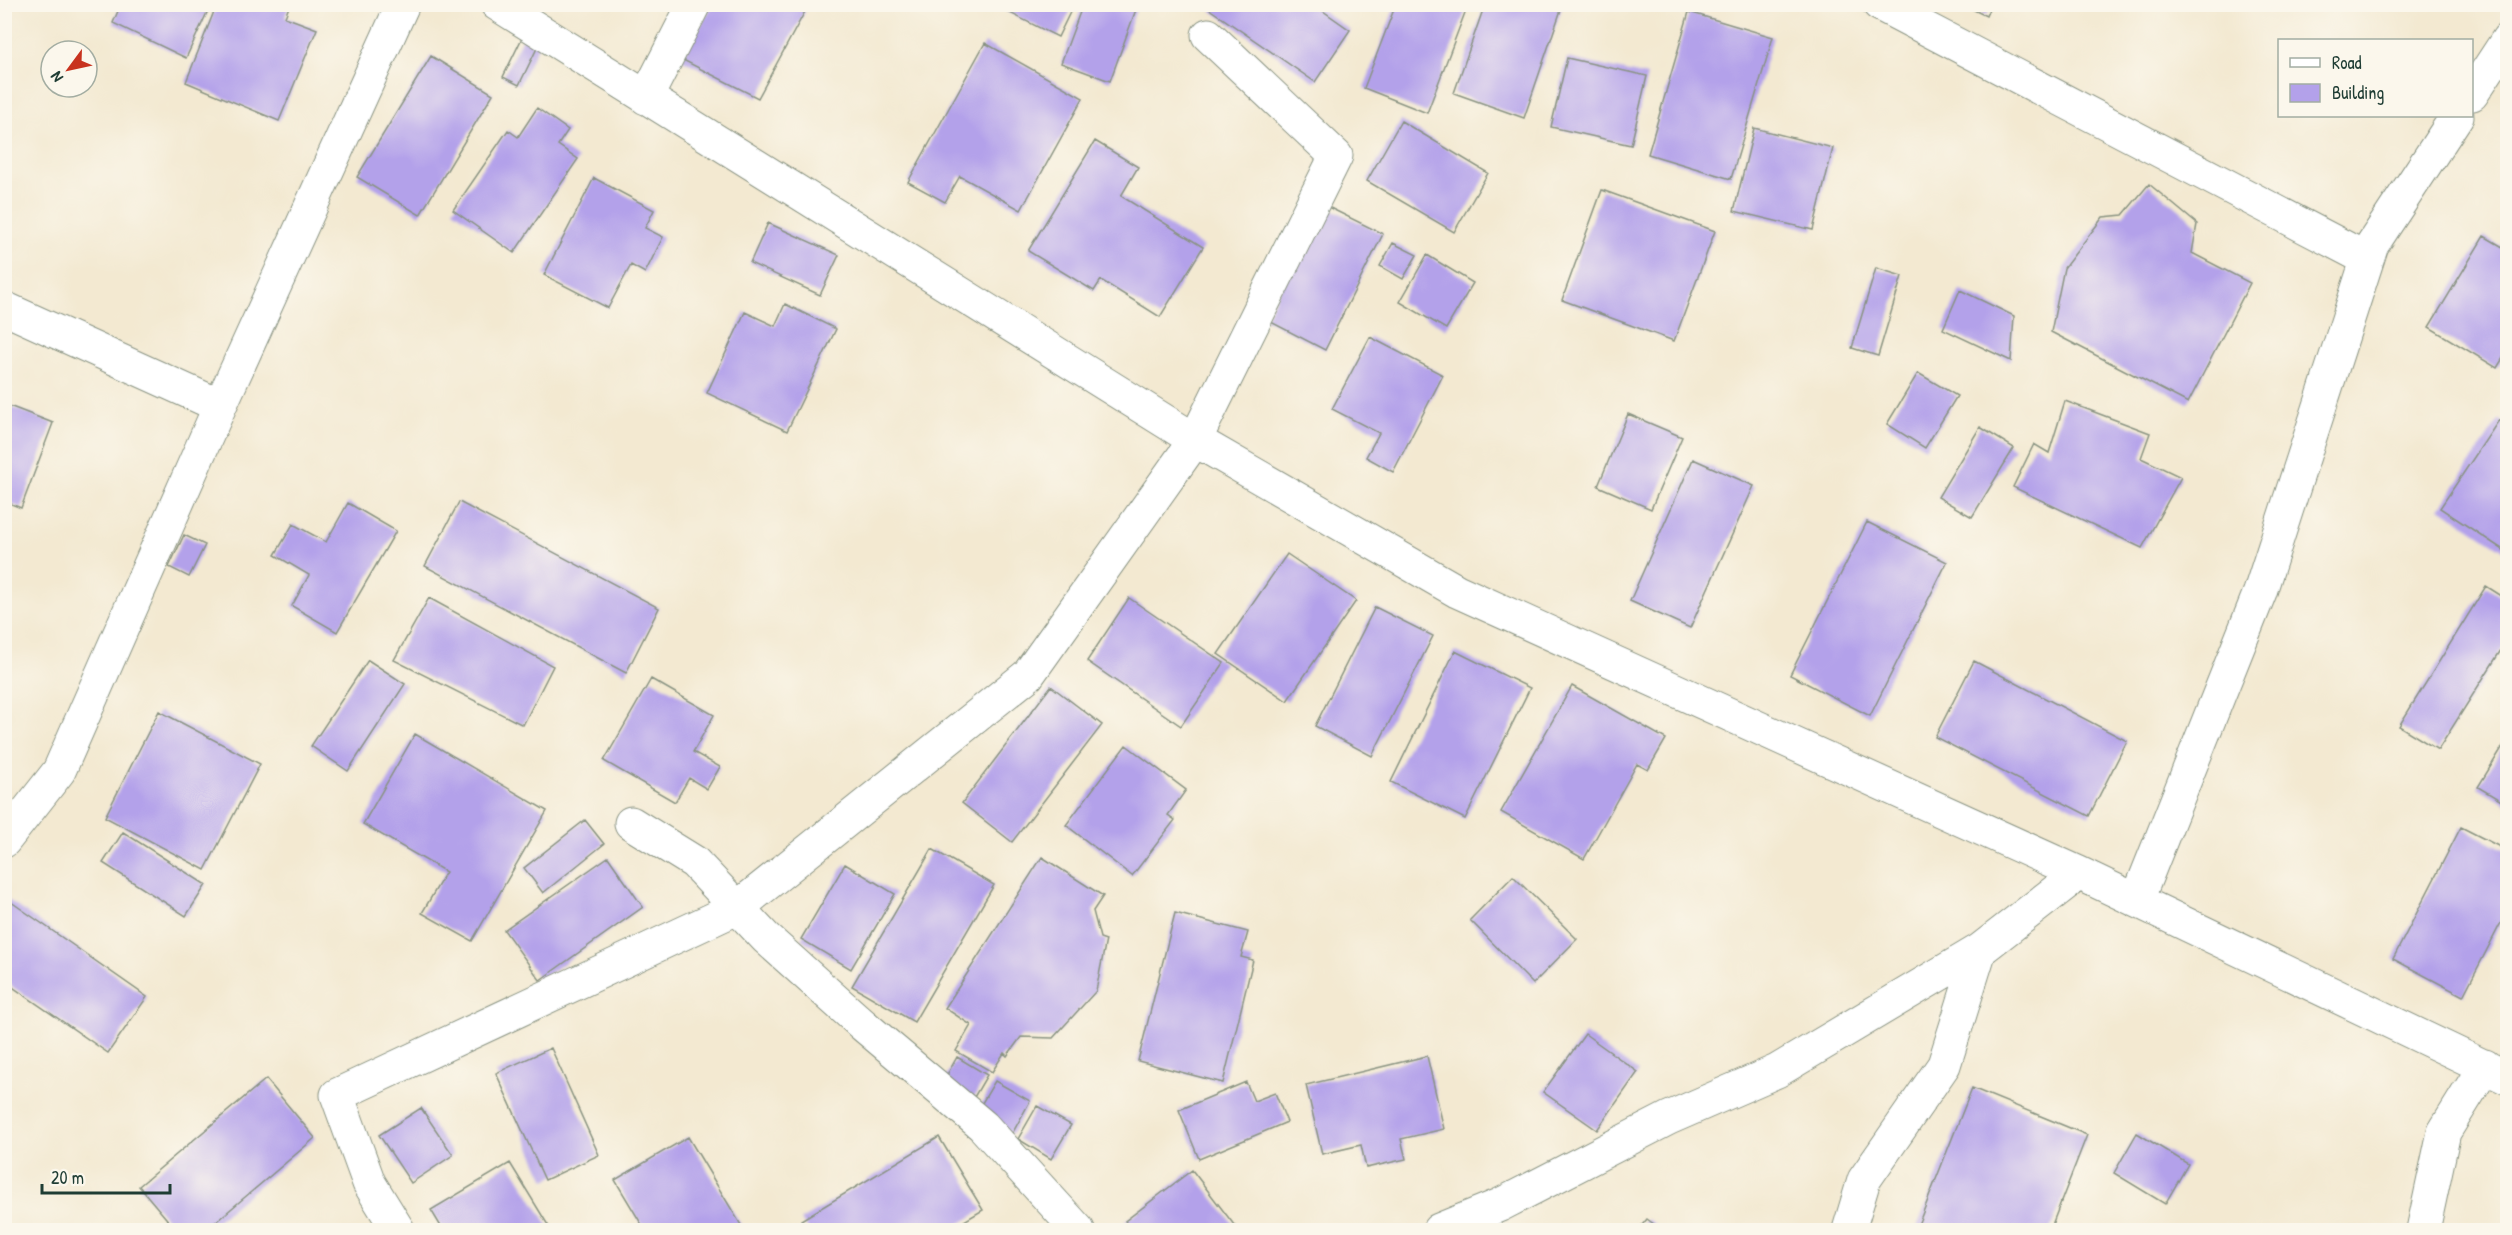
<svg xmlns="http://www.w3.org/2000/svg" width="2512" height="1235" font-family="'Patrick Hand',sans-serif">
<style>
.building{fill:#b3a1ea}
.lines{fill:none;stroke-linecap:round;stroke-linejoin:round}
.minor-casing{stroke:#899382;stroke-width:35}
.minor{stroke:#fff;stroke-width:33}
</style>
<rect width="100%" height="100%" fill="#fbf7ec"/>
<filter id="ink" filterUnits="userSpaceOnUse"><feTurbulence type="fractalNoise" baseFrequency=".0167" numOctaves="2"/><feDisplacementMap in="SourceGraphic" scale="12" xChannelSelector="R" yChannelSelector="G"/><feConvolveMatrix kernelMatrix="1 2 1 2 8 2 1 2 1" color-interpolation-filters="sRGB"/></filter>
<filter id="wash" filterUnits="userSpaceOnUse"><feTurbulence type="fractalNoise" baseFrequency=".008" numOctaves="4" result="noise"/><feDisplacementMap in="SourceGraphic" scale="24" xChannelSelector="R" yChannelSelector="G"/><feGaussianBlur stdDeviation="1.35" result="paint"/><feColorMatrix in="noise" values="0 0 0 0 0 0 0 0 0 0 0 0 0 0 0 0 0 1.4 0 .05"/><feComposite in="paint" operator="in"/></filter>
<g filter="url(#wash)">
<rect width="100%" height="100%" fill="#f3e9d1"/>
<g id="blocks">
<path class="building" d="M121 4H211L186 58 113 23Z
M217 4H290L285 17 317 29 279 121 186 82Z
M713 4H809L758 98 681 59Z
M992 4H1074L1058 37Z
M1083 4H1138L1110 81 1061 63Z
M1202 4H1313L1350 30 1315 82Z
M1396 4H1452L1466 10 1427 113 1364 88Z
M1485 4H1563L1524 118 1454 93Z
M1962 4H1991L1986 16Z
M1689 12 1773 37 1731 179 1648 154Z
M523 36 539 44 519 85 503 77Z
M985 43 1083 98 1021 210 960 176 945 202 908 182Z
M431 56 493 94 420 215 357 177Z
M1567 58 1647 76 1631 145 1551 127Z
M537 108 568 130 558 145 578 159 514 253 453 210 508 130 518 137Z
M1401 121 1488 173 1454 232 1367 181Z
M1754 128 1833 148 1813 230 1734 211Z
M1095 141 1138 167 1121 196 1203 247 1160 317 1101 280 1094 291 1028 251Z
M594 178 654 210 645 228 663 237 645 273 631 265 608 308 544 275Z
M2149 184 2197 224 2192 253 2250 283 2188 403 2051 332 2064 268 2103 217 2123 215Z
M1602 190 1715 231 1674 341 1562 300Z
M1322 204 1383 234 1325 350 1265 319Z
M768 223 839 255 820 295 750 263Z
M2484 236 2508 250V350L2497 368 2429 327Z
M1393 243 1417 255 1403 279 1380 266Z
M1427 255 1473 283 1446 329 1400 302Z
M1876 268 1902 276 1878 356 1852 348Z
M1960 290 2014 316 2011 361 1943 329Z
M785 304 836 329 787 431 707 393 745 312 775 326Z
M1370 337 1443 375 1393 472 1366 457 1379 433 1332 409Z
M1918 373 1957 396 1925 448 1887 424Z
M2065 401 2150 433 2141 458 2181 477 2142 548 2013 487 2034 444 2049 453Z
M4 404 53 423 21 508 4 501Z
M1628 414 1682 437 1651 509 1598 486Z
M2499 420 2508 425V553L2440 508Z
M1980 427 2014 448 1972 517 1938 497Z
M1693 459 1754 486 1690 628 1630 601Z
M459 502 659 608 626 673 425 566Z
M348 503 396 531 337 632 292 606 309 575 275 555 293 524 326 542Z
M1867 522 1947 562 1870 716 1790 675Z
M184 535 205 545 189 577 169 567Z
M1287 554 1356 601 1287 701 1218 654Z
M2486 586 2508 600V639L2438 750 2399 726Z
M429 598 553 666 523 725 394 660Z
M1129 598 1224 663 1181 726 1087 661Z
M1375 607 1433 636 1372 756 1315 726Z
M1455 651 1530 688 1465 819 1391 782Z
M368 660 405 684 348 771 311 746Z
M1974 661 2127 741 2089 816 1935 737Z
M651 679 714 715 693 752 720 767 707 789 689 778 675 802 604 761Z
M1051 686 1102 725 1012 842 962 803Z
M1572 686 1666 739 1648 770 1637 764 1584 859 1501 812Z
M159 711 260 764 205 870 105 817Z
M415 734 547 811 472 941 422 913 446 872 363 824Z
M2508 738V805L2478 787Z
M1126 745 1186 790 1168 815 1175 820 1132 876 1066 825Z
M585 820 604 844 543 893 524 868Z
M2461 827 2508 851V909L2463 996 2393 959Z
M123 832 206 885 186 916 103 863Z
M932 849 994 885 914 1022 852 986Z
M608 857 643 907 540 980 504 930Z
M1042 857 1103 896 1093 911 1100 938 1106 940 1096 991 1053 1038 1021 1037 1007 1056 1004 1053 992 1072 956 1051 971 1025 945 1008Z
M845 864 895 894 851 969 801 939Z
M1513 876 1577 939 1533 984 1470 920Z
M4 897 147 997 108 1053 4 981Z
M1175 913 1248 932 1241 957 1253 960 1223 1083 1138 1061Z
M1585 1034 1638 1072 1597 1130 1543 1092Z
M551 1048 599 1155 545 1180 496 1073Z
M1427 1056 1444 1129 1401 1139 1406 1159 1366 1168 1361 1145 1322 1154 1306 1085Z
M957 1057 987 1075 973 1099 943 1082Z
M266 1079 315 1138 206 1230H176L139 1186Z
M995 1081 1030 1101 1012 1134 976 1113Z
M1246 1082 1254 1101 1275 1093 1287 1122 1199 1159 1179 1110Z
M1972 1088 2087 1135 2050 1230H1916Z
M1037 1106 1071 1125 1051 1159 1018 1139Z
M421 1108 453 1155 411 1183 379 1135Z
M2137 1133 2188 1164 2165 1204 2114 1173Z
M688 1137 744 1230H645L615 1180Z
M939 1137 983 1210 949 1230H808L801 1220Z
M510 1163 551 1230H443L431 1210Z
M1192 1170 1238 1230H1132L1125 1221Z
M1647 1219 1662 1230H1638Z"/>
</g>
</g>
<g filter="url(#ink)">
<use href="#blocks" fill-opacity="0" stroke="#899382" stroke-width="1.5"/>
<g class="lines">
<defs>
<path id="minor" d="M497 4 1195 440 1457 591 2079 873 2508 1078
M1879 4 2367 259
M2472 94 2508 39
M646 98 694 4
M4 308 220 406
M631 823 694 862 766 938 863 1025 983 1126 1078 1230
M4 841 59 771 220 406 403 4
M2137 900 2260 592 2372 245 2457 116
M398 1230 369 1183 337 1095 737 908 1028 675 1195 440 1336 156 1208 35
M1439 1230 1500 1205 1669 1118 1777 1071 1980 950 2079 873
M1849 1230 1864 1180 1944 1065 1980 950
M2423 1230 2444 1132 2485 1066"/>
</defs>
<use href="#minor" class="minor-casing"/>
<use href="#minor" class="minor"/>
</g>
</g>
<rect width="2512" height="1235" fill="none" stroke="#fbf7ec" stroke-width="24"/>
<rect x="2278" y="39" width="195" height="78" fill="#fbf7ec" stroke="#a3ada2" stroke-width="1.5"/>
<rect x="2290" y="58" width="30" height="9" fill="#ffffff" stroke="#a3ada2" stroke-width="1.5"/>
<text x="2332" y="69" font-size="18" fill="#1f3d34">Road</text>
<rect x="2290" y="84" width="30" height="18" fill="#b3a1ea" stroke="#a3ada2" stroke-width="1.5"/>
<text x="2332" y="99" font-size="18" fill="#1f3d34">Building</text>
<g transform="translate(69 69) rotate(237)"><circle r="28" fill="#fbf7ec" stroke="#a3ada2" stroke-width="1.5"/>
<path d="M0-4.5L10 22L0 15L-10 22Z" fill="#c8321e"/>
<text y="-9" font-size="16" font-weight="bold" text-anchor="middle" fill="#1f3d34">N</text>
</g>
<path d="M42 1184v9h128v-9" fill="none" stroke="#1f3d34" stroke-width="3"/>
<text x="51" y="1184" font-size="18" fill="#1f3d34" stroke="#fbf7ec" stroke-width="4.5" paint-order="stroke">20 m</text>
</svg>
